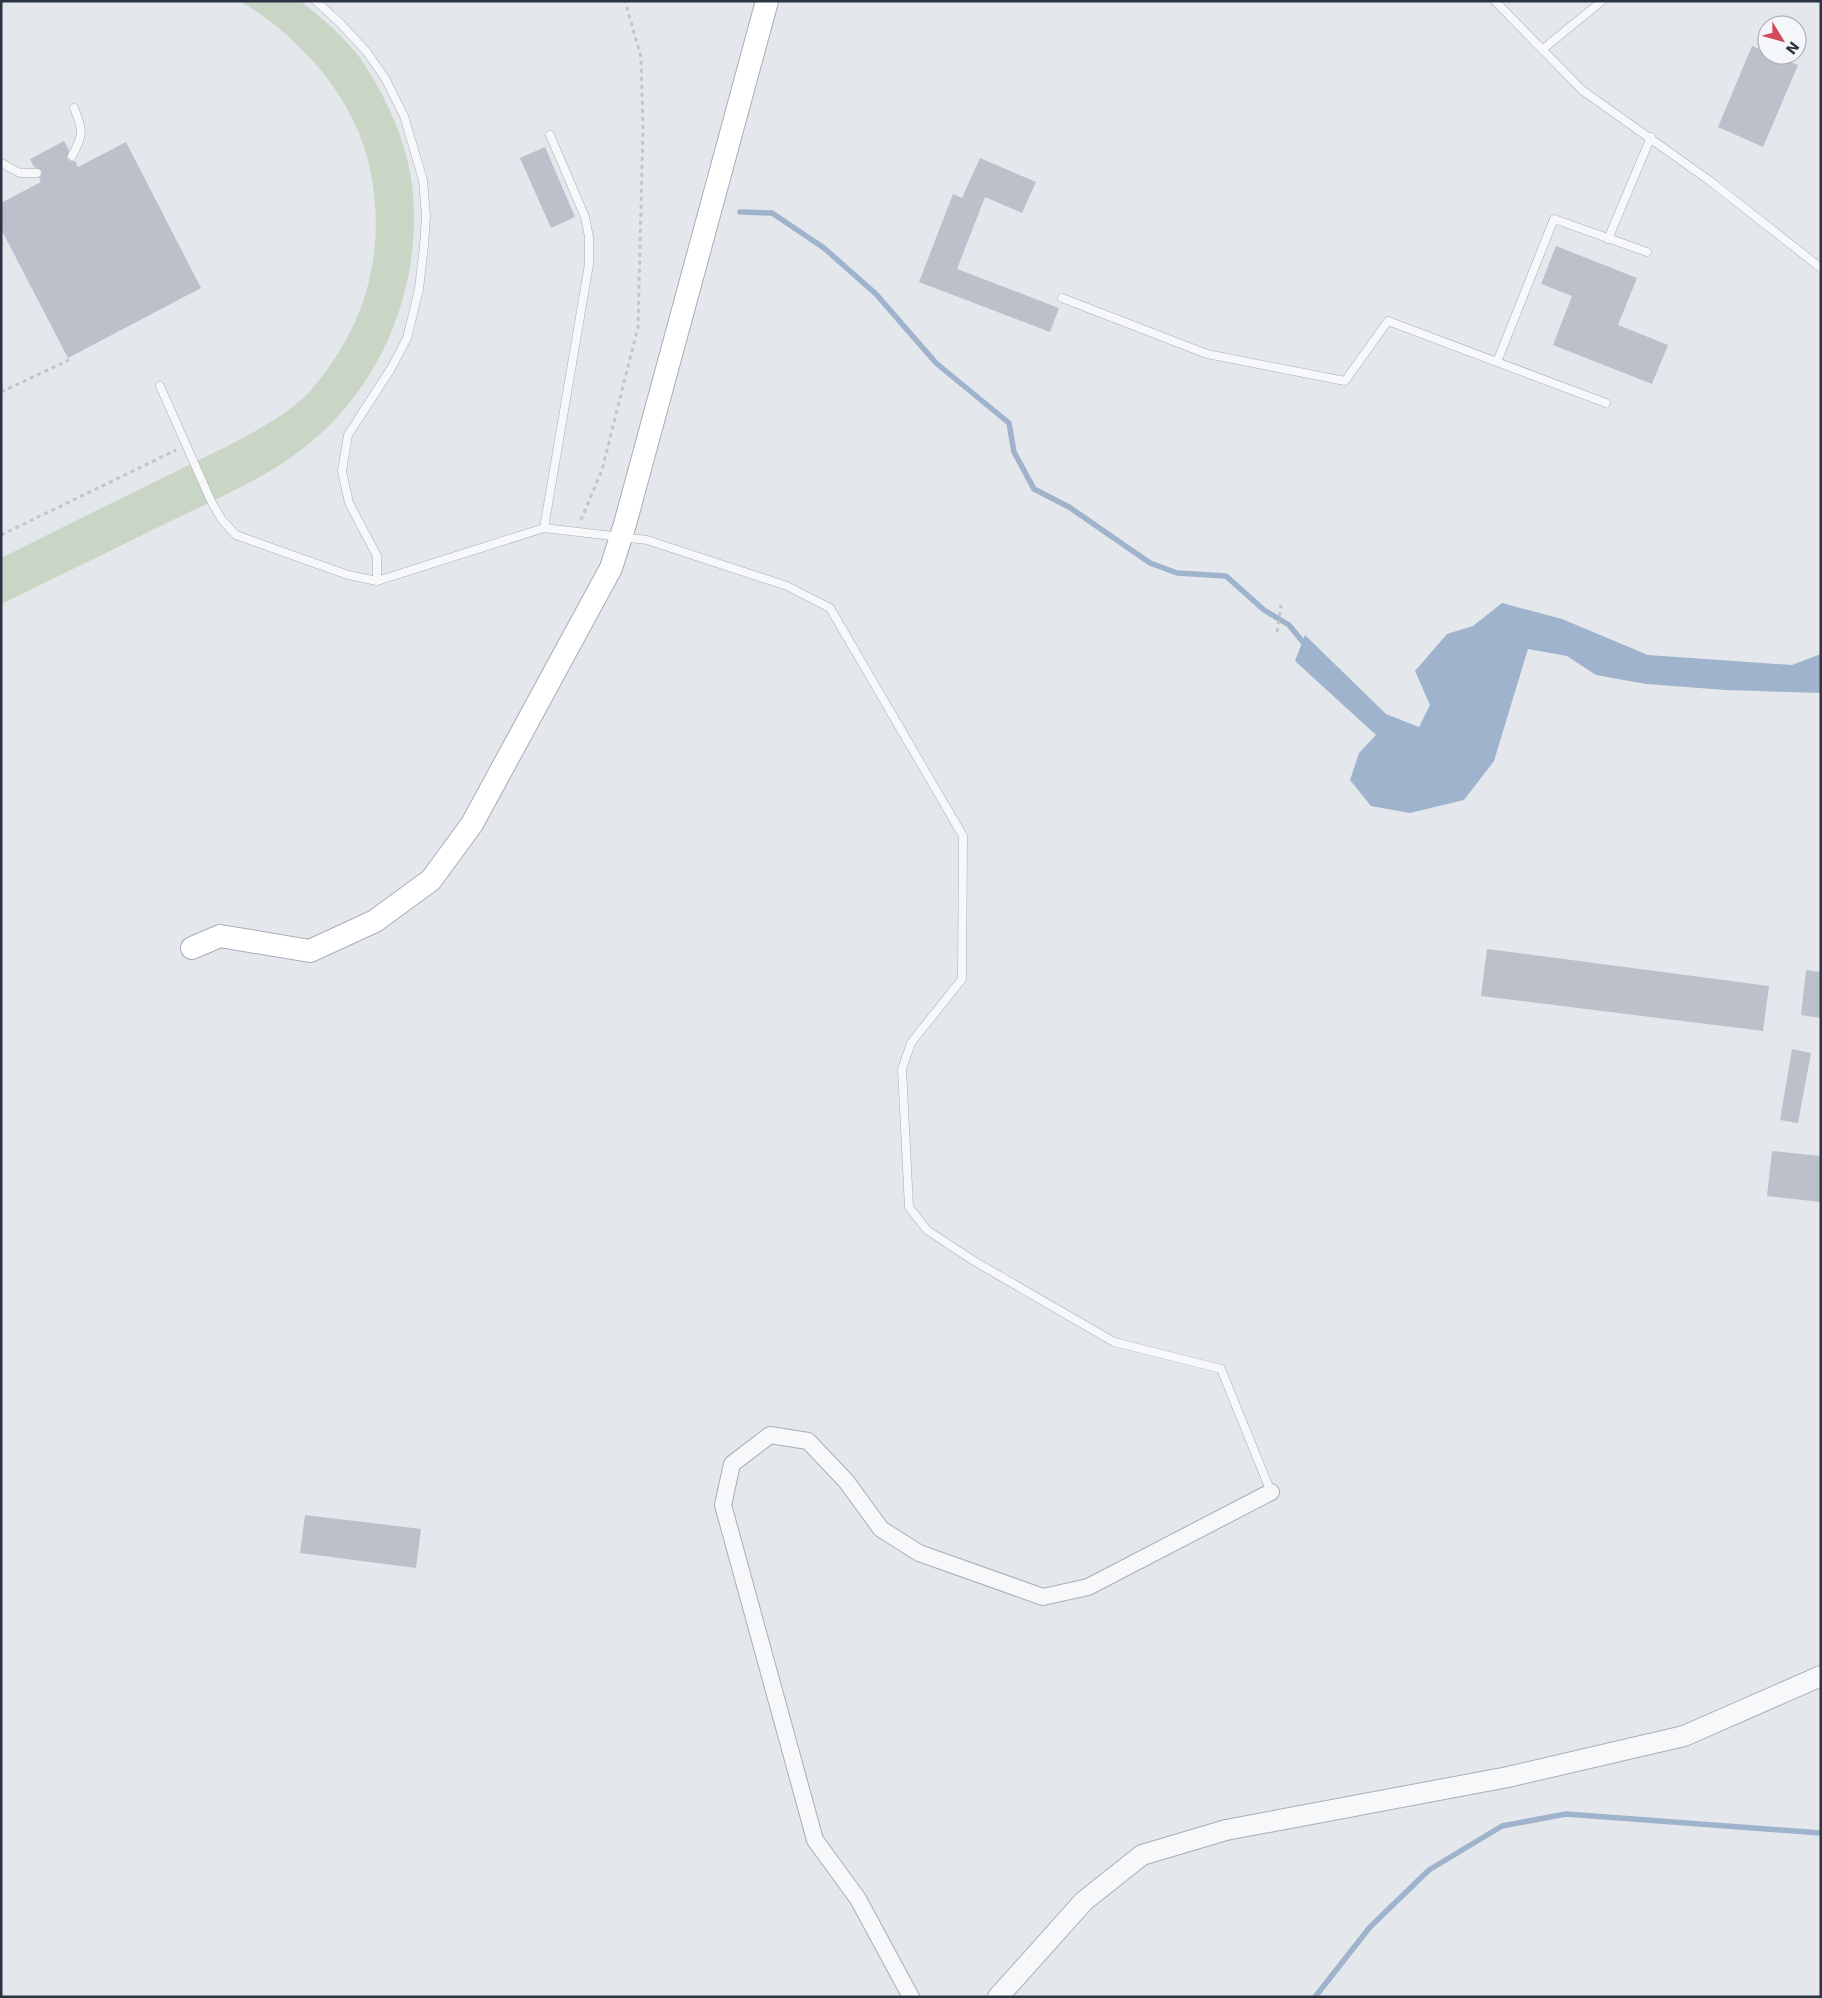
<svg xmlns="http://www.w3.org/2000/svg" width="1822" height="1998" font-family="'DejaVu Sans',sans-serif">
<style>
.green{fill:#c9d6c5}
.water{fill:#9fb4cc}
.lines{fill:none;stroke-linecap:round;stroke-linejoin:round}
.stream{stroke:#9fb4cc;stroke-width:5.5}
.building{fill:#bbc0ca}
.service-casing{stroke:#a9aeb7;stroke-width:9}
.minor-casing{stroke:#a9aeb7;stroke-width:18}
.tertiary-casing{stroke:#a9aeb7;stroke-width:22}
.secondary-casing{stroke:#a9aeb7;stroke-width:24}
.path{stroke:#c2c5cb;stroke-width:3;stroke-dasharray:4 4;stroke-linecap:butt}
.service{stroke:#f7f8fa;stroke-width:8}
.minor{stroke:#f7f8fa;stroke-width:16}
.tertiary{stroke:#f7f8fa;stroke-width:20}
.secondary{stroke:#fff;stroke-width:22}
</style>
<rect width="100%" height="100%" fill="#e4e7ec"/>
<path class="green" d="M240 1H301C321 18 345 37 360 58 385 94 407 142 412 185 424 287 380 393 297 453 262 479 219 498 179 517 120 546 61 575 1 604V558C57 530 113 502 169 475 210 454 253 436 290 409 307 397 320 380 331 364 370 308 383 246 372 179 361 105 303 38 240 1Z"/>
<path class="water" d="M1502 603 1562 619 1648 655 1792 665 1821 654V693L1726 690 1646 684 1596 675 1567 656 1528 649 1494 761 1464 800 1410 813 1371 806 1350 780 1359 753 1376 735 1295 661 1305 635 1386 714 1419 727 1430 705 1415 671 1447 634 1473 626Z"/>
<g class="lines">
<path class="stream" d="M740 212 772 213 824 248 876 294 936 363 1009 423 1014 452 1034 489 1069 507 1150 563 1177 573 1226 576 1264 610 1289 625 1307 647
M1315 1997 1370 1927 1429 1870 1502 1826 1566 1814 1821 1833"/>
</g>
<path class="building" d="M1752 46 1767 52V55H1773L1798 65 1763 147 1718 127Z
M64 141 69 150 67 158 70 161H75L78 167 126 142 201 288 68 358 1 229V203L41 182 39 178 42 171 34 167 30 159Z
M545 147 575 217 551 228 520 158Z
M980 158 1036 182 1022 213 985 197 957 269 1059 308 1050 332 919 282 953 194 962 198Z
M1556 246 1637 278 1618 325 1668 345 1652 384 1553 345 1572 296 1541 284Z
M1487 949 1769 986 1763 1031 1481 996Z
M1806 970 1821 972V1018L1801 1015Z
M1792 1049 1811 1053 1798 1123 1780 1120Z
M1772 1151 1821 1156V1202L1767 1196Z
M305 1515 421 1529 416 1568 300 1553Z"/>
<g class="lines">
<defs>
<path id="service" d="M316 1 340 23 366 51 385 78 404 116 423 180 426 216 424 246 419 289 407 338 392 367 348 435 342 471 349 503 377 556V581
M1495 1 1582 90 1710 181 1821 268
M1543 49 1602 1
M72 156C84 135 83 129 74 108
M1 163 20 173H37
M1608 239 1651 137
M1062 298 1207 354 1345 381 1388 321 1606 403
M1497 362 1554 219 1647 252
M160 386 211 501 222 520 236 535 348 575 377 581 544 528 647 540 787 586 830 608 963 836 962 979 911 1043 902 1069 909 1207 927 1230 974 1261 1114 1342 1221 1369 1271 1492
M544 528 589 264V237L585 217 550 135"/>
<path id="minor" d="M911 1997 858 1899 815 1840 723 1505 732 1464 770 1435 808 1441 846 1481 881 1529 919 1553 1043 1597 1088 1587 1271 1492"/>
<path id="tertiary" d="M998 1997 1084 1901 1142 1855 1226 1830 1508 1777 1684 1736 1821 1676"/>
<path id="secondary" d="M192 948 220 936 310 951 375 921 431 880 472 824 611 568 625 524 767 1"/>
</defs>
<use href="#service" class="service-casing"/>
<use href="#minor" class="minor-casing"/>
<use href="#tertiary" class="tertiary-casing"/>
<use href="#secondary" class="secondary-casing"/>
<path class="path" d="M1 392 69 360
M581 520 602 470 638 327 643 128 641 57 625 1
M1 535 176 450
M1277 632 1281 605"/>
<use href="#service" class="service"/>
<use href="#minor" class="minor"/>
<use href="#tertiary" class="tertiary"/>
<use href="#secondary" class="secondary"/>
</g>
<rect width="1822" height="1998" fill="none" stroke="#2b3445" stroke-width="5"/>
<g transform="translate(1782 40) rotate(127)"><circle r="24" fill="#f4f6f9" stroke="#a4a8b1"/>
<path d="M0-4L9 19L0 12L-9 19Z" fill="#d1495b"/>
<text y="-8" font-size="14" font-weight="bold" text-anchor="middle" fill="#2b3445">N</text>
</g>
</svg>
